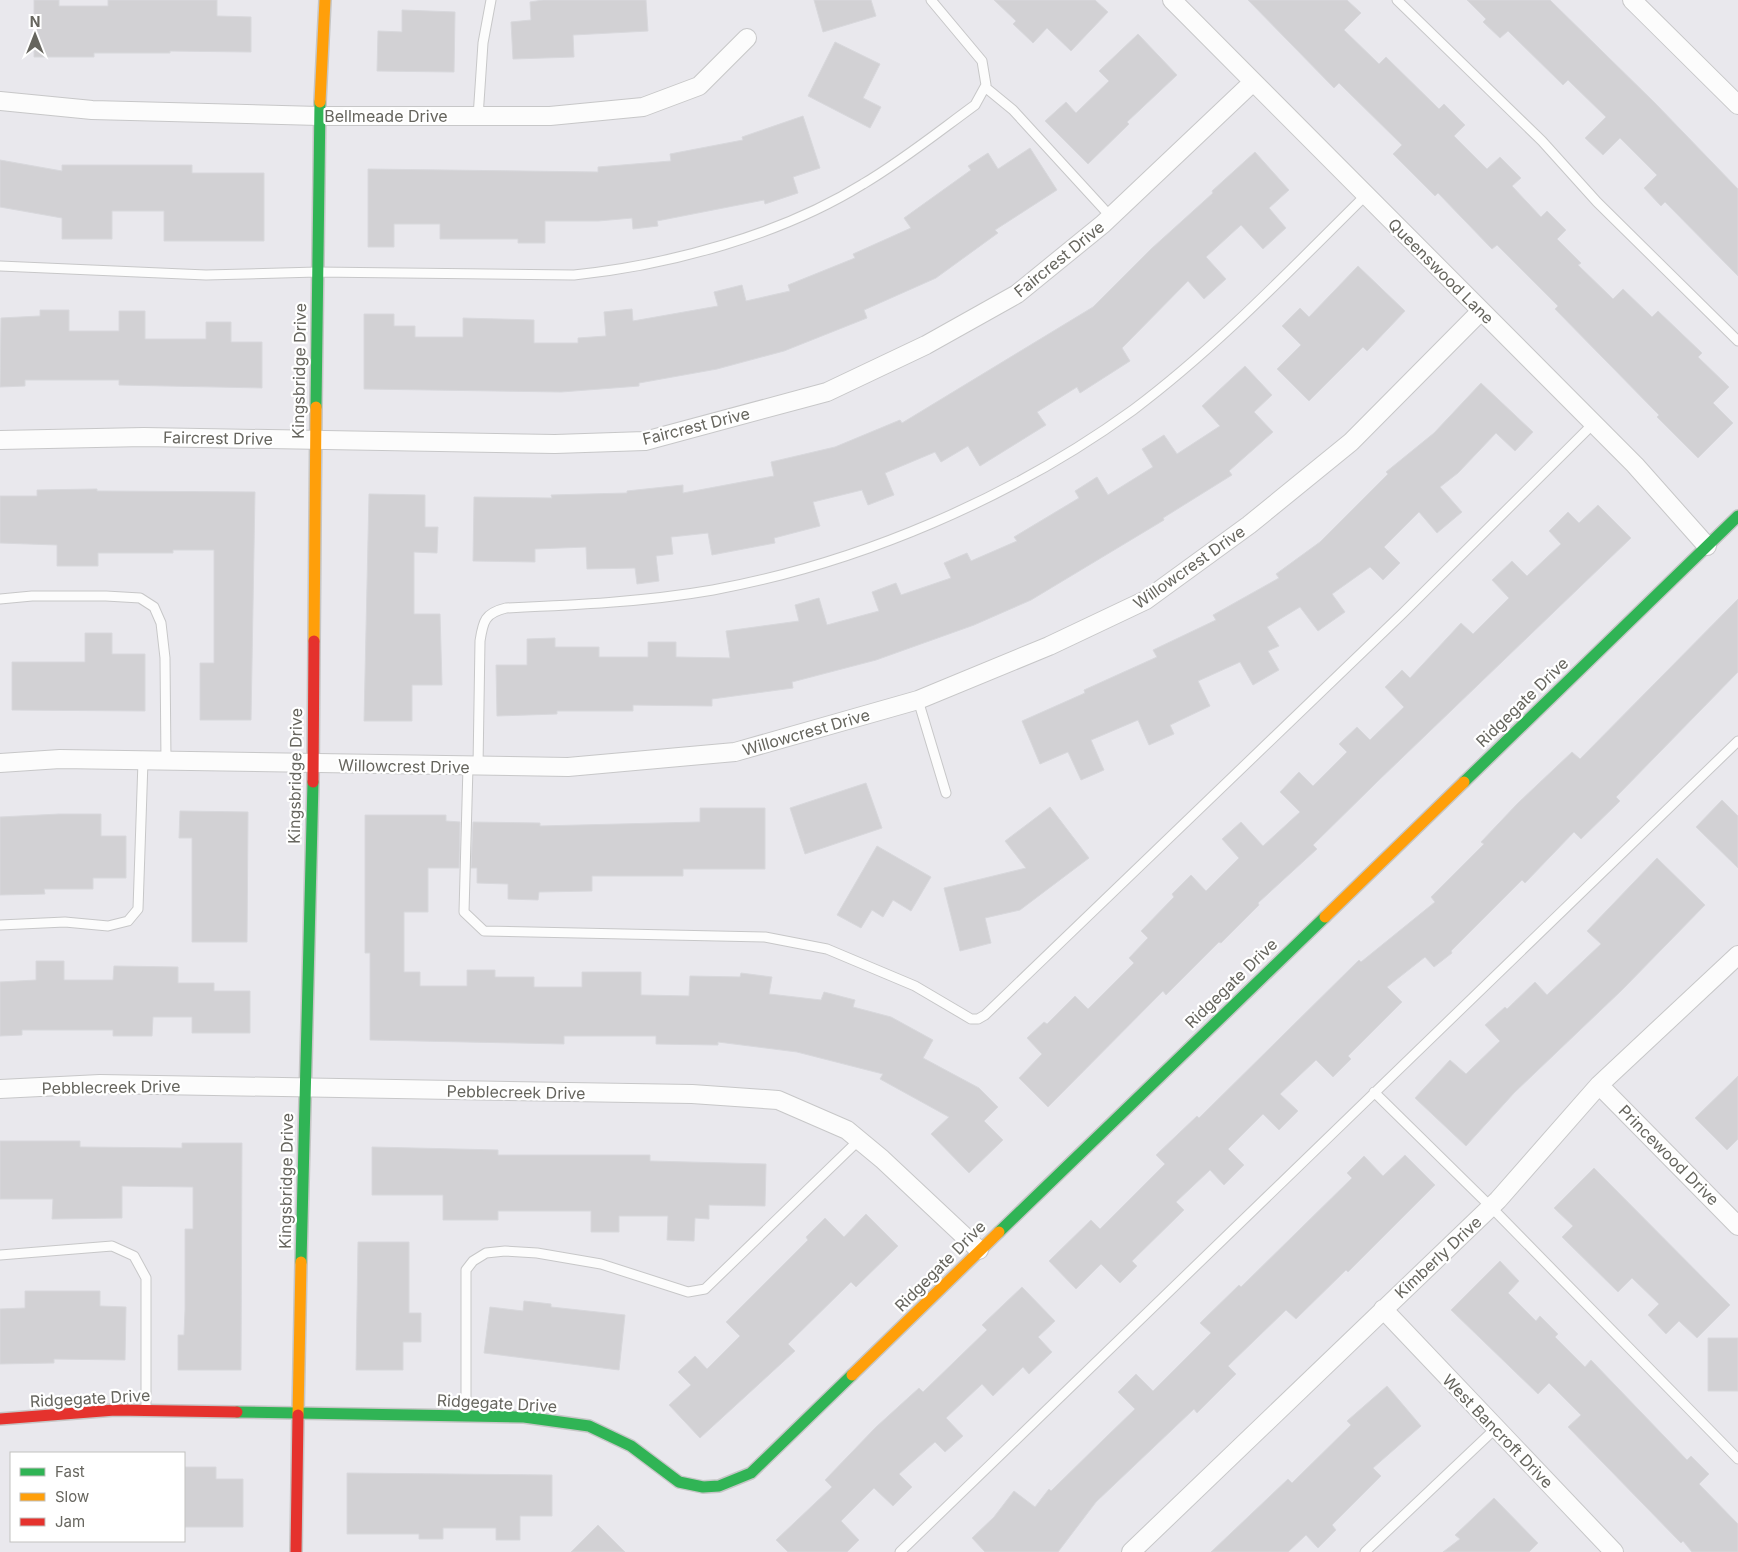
<svg xmlns="http://www.w3.org/2000/svg" width="1738" height="1552" font-family="Inter,sans-serif">
<style>
.building{fill:#d2d1d4;stroke:#d8d8dc}
.lines{fill:none;stroke-linecap:round;stroke-linejoin:round}
.lane-casing{stroke:#c7c7c8;stroke-width:11}
.street-casing{stroke:#c7c7c8;stroke-width:20}
.fast-casing{stroke:#c6c6c6;stroke-width:14}
.slow-casing{stroke:#c6c6c6;stroke-width:14}
.jam-casing{stroke:#c6c6c6;stroke-width:14}
.lane{stroke:#fcfcfc;stroke-width:9}
.street{stroke:#fcfcfc;stroke-width:18}
.fast{stroke:#30b455;stroke-width:11}
.slow{stroke:#ff9f0a;stroke-width:11}
.jam{stroke:#e5322d;stroke-width:11}
.labels{text-anchor:middle;stroke-width:4.5;stroke-linejoin:round;paint-order:stroke}
.street-label{font-size:16px;fill:#66655e;stroke:#fff}
</style>
<rect width="100%" height="100%" fill="#e9e8ed"/>
<path class="building" d="M34 0H59V6H108V0H217V16L251 17V52L170 51V53H94V57H34Z
M543 0H646L648 31 573 35 574 57 513 59 511 22 531 20 530 2Z
M814 0H871L876 16 823 32Z
M994 0H1095L1108 12 1071 51 1047 28 1033 43 1013 24 1016 21Z
M1248 0H1347L1361 13 1344 30 1379 64 1386 57 1439 109 1444 104 1465 125 1454 136 1487 169 1500 157 1521 178 1512 186 1541 217 1547 211 1566 230 1557 239 1581 263 1578 265 1613 299 1623 289 1652 317 1658 311 1702 353 1698 357 1729 387 1713 403 1733 423 1698 458 1657 417 1659 415 1555 309 1558 306 1497 245 1492 249 1438 193 1435 196 1393 154 1402 145 1339 83 1334 88Z
M1467 0H1550L1655 103 1738 189V276L1665 202 1661 206 1644 188 1657 175 1620 138 1603 155 1585 138 1606 117 1568 80 1563 85 1508 31 1500 38 1483 22 1486 19Z
M402 10 455 12 454 72 377 71 378 31 402 32Z
M1138 34 1177 75 1127 122 1129 124 1088 164 1045 121 1066 102 1076 113 1109 81 1099 71Z
M835 42 880 64 863 98 881 107 870 128 808 96Z
M803 116 820 168 793 177 798 193 765 204 764 200 657 221 658 226 633 229 632 218 598 221H545V243H518V239H440V224H394V247H368V169L598 172V167L671 161 670 154 743 140 742 137Z
M1030 148 1057 190 995 230 998 233 936 278 864 310 867 318 784 351 717 369 639 383V386L561 392 364 389V314H394V326H415V337H463V318L534 320V343H578V338L606 336 604 312 632 309 633 321 718 306 714 292 742 285 746 301 790 291 788 285 855 258 853 254 911 228 904 218 971 170 968 166 988 153 998 169Z
M1255 152 1289 190 1269 208 1286 228 1263 249 1241 225 1206 257 1226 279 1204 299 1188 281 1122 348 1130 361 1080 393 1077 387 1037 412 1046 425 980 466 968 446 941 462 935 452 885 473 894 495 868 505 862 490 813 502 820 526 774 538 775 543 712 555 708 533 671 537 673 554 656 556 659 581 637 584 635 568 587 569 586 547 535 549V562L473 561 474 497 552 498 551 495 627 493V491L683 485V493L774 476 771 462 835 447 900 420 902 423 1093 307 1151 249 1213 193 1212 191Z
M0 160 62 171V165H192V173H264V241H164V211H112V239H62V218L0 207Z
M1358 266 1405 311 1367 351 1363 347 1309 401 1277 369 1301 345 1282 326 1300 308 1309 317Z
M40 310H69V331H119V311H145V339H206V322H231V342H262V388L119 385V380H25V386L0 387 1 318 40 316Z
M1245 366 1272 395 1254 412 1273 432 1229 471 1232 475 1163 518 1164 520 1031 600 974 625 876 660 792 682 793 688 712 699V706L633 705V711H557V714L497 716 496 665H527V639L555 638V647H599V657H648V642H676V657L730 658 726 631 799 621 795 605 819 598 827 625 879 611 872 592 896 583 901 595 951 578 944 563 967 553 971 561 1017 541 1014 537 1079 498 1075 491 1097 477 1108 495 1153 467 1142 449 1164 435 1177 454 1220 426 1202 406Z
M1481 383 1533 432 1515 451 1496 433 1458 473 1440 487 1462 512 1437 533 1419 512 1384 547 1400 563 1383 580 1370 567 1332 594 1345 612 1318 631 1300 607 1267 627 1279 646 1268 651 1279 670 1253 685 1240 662 1198 681 1210 706 1170 725 1174 734 1149 745 1138 720 1091 740 1104 770 1081 780 1068 752 1040 764 1022 721 1085 693 1084 690 1157 657 1153 650 1216 620 1213 615 1279 578 1276 574 1320 542 1388 474 1386 472 1434 433Z
M97 489V491L255 492 251 720H200V663H214V550H173V553H98V566H57V545L0 543V496H37V490Z
M369 494 425 495V527H438L437 553 414 552V614H440L442 685H412V721H364Z
M1598 505 1631 538 1377 782 1313 845 1317 849 1258 903 1259 905 1221 943 1219 942 1166 995 1163 991 1048 1107 1019 1078 1042 1054 1027 1038 1044 1022 1047 1024 1075 996 1088 1009 1134 963 1129 958 1148 938 1141 931 1174 897 1172 894 1191 875 1206 891 1239 858 1222 839 1241 822 1263 846 1300 812 1280 792 1299 772 1313 786 1347 752 1339 744 1357 727 1370 740 1404 707 1385 687 1402 670 1410 678 1461 623 1473 634 1509 598 1492 580 1512 561 1527 576 1561 544 1549 531 1568 512 1579 523Z
M1738 599V672L1616 797 1620 801 1581 839 1574 832 1525 883 1522 880 1451 951 1452 953 1434 967 1425 957 1387 987 1402 1002 1348 1056 1351 1059 1333 1077 1316 1060 1280 1094 1298 1111 1279 1130 1263 1114 1228 1149 1244 1165 1224 1185 1210 1170 1176 1202 1184 1210 1132 1261 1137 1266 1120 1283 1101 1264 1076 1289 1049 1261 1091 1220 1100 1229 1165 1164 1156 1155 1197 1116 1199 1118 1359 960 1361 962 1435 902 1431 897 1484 844 1481 842 1518 803 1572 752 1580 759Z
M85 633H112V654H145V711L12 710V662H85Z
M866 783 882 828 805 854 790 808Z
M1722 800 1738 816V868L1696 827Z
M1050 807 1089 858 1020 910 985 918 991 943 960 951 944 888 1026 868 1005 841Z
M700 808H765V869H683V876H592V891L539 892 538 900 508 899V884L477 883V868H471L473 822 540 823V826L700 822Z
M180 811 248 812 247 942H192V838H179Z
M59 814H101V836H126V878H93V889H44L45 894 0 895V817Z
M365 815H446V821L460 822 459 868H428V912H404V972H420V986H467V970H495V977H534V987H582V972H641V995L689 996 690 976 740 977 741 973 772 977 769 994 821 1000 824 992 855 1000 853 1007 891 1017 933 1040 923 1058 979 1088 998 1107 984 1121 1003 1140 969 1173 931 1134 949 1117 880 1079 883 1074 797 1052 718 1042V1045L656 1044V1036H564V1044L370 1040V953H365Z
M877 846 931 877 911 911 893 900 883 917 872 910 861 928 837 915Z
M1657 858 1705 905 1622 990 1514 1093 1466 1146 1415 1098 1450 1060 1466 1074 1500 1041 1485 1025 1505 1007 1507 1009 1535 982 1547 995 1601 944 1587 931Z
M36 961H64V980H113L114 966 178 967V983H214V991H250V1033H192V1017H153L152 1036H113V1030H22V1035L0 1036V982L36 980Z
M1738 1076V1139L1727 1150 1695 1118Z
M0 1141H80V1147L182 1148V1143H242L241 1370H178V1335H184L185 1310V1229H193V1187L122 1186V1218L52 1219 53 1199H0Z
M372 1147 498 1150V1155H650V1161L766 1164 765 1206 709 1205V1219L695 1218 694 1241 667 1240 668 1216H619V1232H591V1211H498V1220H443V1195H372Z
M1405 1155 1435 1185 1348 1272 1346 1270 1296 1319 1286 1310 1228 1366 1236 1374 1197 1413 1194 1409 1096 1502 1058 1552H985L972 1538 994 1517 1014 1491 1035 1507 1049 1489 1051 1491 1104 1439 1135 1409 1118 1392 1136 1374 1153 1391 1211 1333 1200 1323 1239 1285 1241 1287 1352 1178 1347 1173 1364 1156 1383 1176Z
M1594 1168 1730 1305 1697 1338 1679 1321 1666 1334 1648 1315 1659 1304 1632 1278 1618 1292 1562 1237 1573 1226 1554 1208Z
M866 1214 898 1246 856 1287 851 1282 788 1344 795 1351 700 1438 669 1405 691 1385 678 1372 695 1356 707 1369 740 1336 726 1322 808 1240 806 1237 825 1218 844 1237Z
M358 1242H409V1313H421V1342H403V1370H356Z
M1500 1261 1519 1281 1508 1293 1536 1321 1540 1316 1558 1334 1555 1337 1585 1367 1591 1360 1687 1460 1691 1456 1709 1474 1699 1484 1738 1524V1552H1692L1683 1541 1681 1543 1568 1427 1581 1415 1549 1383 1538 1394 1451 1310Z
M1022 1287 1055 1321 1038 1337 1052 1352 1029 1374 1023 1367 993 1396 982 1384 946 1418 963 1436 945 1452 935 1442 899 1474 912 1487 893 1506 874 1488 841 1521 859 1540 847 1552H788L776 1540 832 1487 825 1480 876 1427 919 1388 923 1392 987 1330 982 1325Z
M25 1291H100V1306L126 1307 125 1360 54 1359V1363L0 1364V1309L25 1308Z
M524 1301 551 1304V1307L625 1315 619 1370 484 1353 490 1307 523 1311Z
M1708 1338H1738V1391H1708Z
M1387 1386 1421 1426 1373 1468 1381 1476 1332 1525 1336 1530 1318 1548 1306 1535 1288 1552H1211L1288 1479 1292 1483 1351 1425 1347 1421Z
M185 1467H216V1479H243V1527H185Z
M347 1473 552 1475V1516H520V1540H496V1528H443V1539H419V1534H347Z
M1494 1498 1538 1543 1529 1552H1443L1460 1539 1455 1535Z
M598 1525 625 1552H571Z"/>
<g class="lines">
<defs>
<path id="lane" d="M1397 0 1542 141 1597 202 1738 341
M985 87 1013 110 1111 217
M478 117 483 43 491 0
M0 266 206 275 317 272 574 275C670 265 781 235 863 184 902 161 938 132 975 105L986 85 982 61 931 0
M0 599 32 596H106L140 598 154 607 161 623 165 658 166 761
M918 700 946 793
M468 766 464 912 484 931 765 937 827 949 915 986 971 1019H978L985 1015 1403 613 1593 424
M478 766 480 641C483 621 485 613 506 608 575 605 644 602 713 590 860 563 1012 498 1133 410 1217 347 1291 269 1366 195
M0 925 65 922 108 926 128 921 138 909 143 761
M1374 1092 1491 1207 1738 1459
M0 1255 112 1246 134 1256 146 1278V1409
M466 1414V1270L473 1261 486 1253 505 1251 537 1253 601 1264 688 1292 705 1289 859 1140
M900 1552 1738 741
M1365 1552 1496 1428"/>
<path id="street" d="M1172 0 1635 465 1707 546
M1632 0 1738 105
M0 101 92 110 319 116H550L643 107 699 86 747 38
M0 440 144 437 555 444 645 441 827 392 926 345 1017 294 1103 224 1253 82
M0 763 60 759 568 767 735 752 918 700 1049 646 1146 600 1249 525 1351 442 1481 311
M1599 1085 1738 1226
M0 1089 100 1084 692 1094 778 1100 847 1130 882 1159 979 1250
M1383 1309 1614 1552
M1131 1552 1498 1200 1599 1085 1738 955"/>
<path id="fast" d="M316 407 320 102
M1464 782 1738 516
M999 1232 1325 917
M301 1262 313 782
M237 1412 524 1417 589 1426 631 1446 679 1482 703 1487 719 1486 751 1473 852 1375"/>
<path id="slow" d="M320 102 325 0
M314 641 316 407
M1325 917 1464 782
M852 1375 999 1232
M298 1415 301 1262"/>
<path id="jam" d="M313 782 314 641
M0 1419 115 1410 237 1412
M296 1552 298 1415"/>
</defs>
<use href="#lane" class="lane-casing"/>
<use href="#street" class="street-casing"/>
<use href="#fast" class="fast-casing"/>
<use href="#slow" class="slow-casing"/>
<use href="#jam" class="jam-casing"/>
<use href="#lane" class="lane"/>
<use href="#street" class="street"/>
<use href="#fast" class="fast"/>
<use href="#slow" class="slow"/>
<use href="#jam" class="jam"/>
</g>
<g class="labels">
<g class="street-label">
<text x="386" y="122">Bellmeade Drive</text>
<text transform="translate(1059 259) rotate(-39)" y="6">Faircrest Drive</text>
<text transform="translate(1441 271) rotate(45)" y="6">Queenswood Lane</text>
<text transform="translate(299 371) rotate(-89)" y="6">Kingsbridge Drive</text>
<text transform="translate(696 426) rotate(-14)" y="6">Faircrest Drive</text>
<text transform="translate(218 438) rotate(1)" y="6">Faircrest Drive</text>
<text transform="translate(1189 567) rotate(-35)" y="6">Willowcrest Drive</text>
<text transform="translate(1522 702) rotate(-44)" y="6">Ridgegate Drive</text>
<text transform="translate(806 732) rotate(-16)" y="6">Willowcrest Drive</text>
<text transform="translate(404 766) rotate(1)" y="6">Willowcrest Drive</text>
<text transform="translate(295 776) rotate(-89)" y="6">Kingsbridge Drive</text>
<text transform="translate(1231 983) rotate(-44)" y="6">Ridgegate Drive</text>
<text transform="translate(111 1087) rotate(-1)" y="6">Pebblecreek Drive</text>
<text transform="translate(516 1092) rotate(1)" y="6">Pebblecreek Drive</text>
<text transform="translate(1669 1155) rotate(45)" y="6">Princewood Drive</text>
<text transform="translate(286 1181) rotate(-89)" y="6">Kingsbridge Drive</text>
<text transform="translate(1438 1257) rotate(-43)" y="6">Kimberly Drive</text>
<text transform="translate(940 1266) rotate(-45)" y="6">Ridgegate Drive</text>
<text transform="translate(90 1398) rotate(-3)" y="6">Ridgegate Drive</text>
<text transform="translate(497 1403) rotate(3)" y="6">Ridgegate Drive</text>
<text transform="translate(1498 1431) rotate(46)" y="6">West Bancroft Drive</text>
</g>
</g>
<rect x="10" y="1452" width="175" height="90" fill="#ffffff" stroke="#c2c1bf"/>
<rect x="20" y="1468" width="25" height="8" fill="#30b455" stroke="#c2c1bf"/>
<text x="55" y="1477" font-size="15" fill="#66655e">Fast</text>
<rect x="20" y="1493" width="25" height="8" fill="#ff9f0a" stroke="#c2c1bf"/>
<text x="55" y="1502" font-size="15" fill="#66655e">Slow</text>
<rect x="20" y="1518" width="25" height="8" fill="#e5322d" stroke="#c2c1bf"/>
<text x="55" y="1527" font-size="15" fill="#66655e">Jam</text>
<g transform="translate(35 35)" stroke="#ffffff" stroke-width="4" paint-order="stroke">
<path d="M0-4L9 19L0 12L-9 19Z" fill="#66655e"/>
<text y="-8" font-size="14" font-weight="bold" text-anchor="middle" fill="#66655e">N</text>
</g>
</svg>
